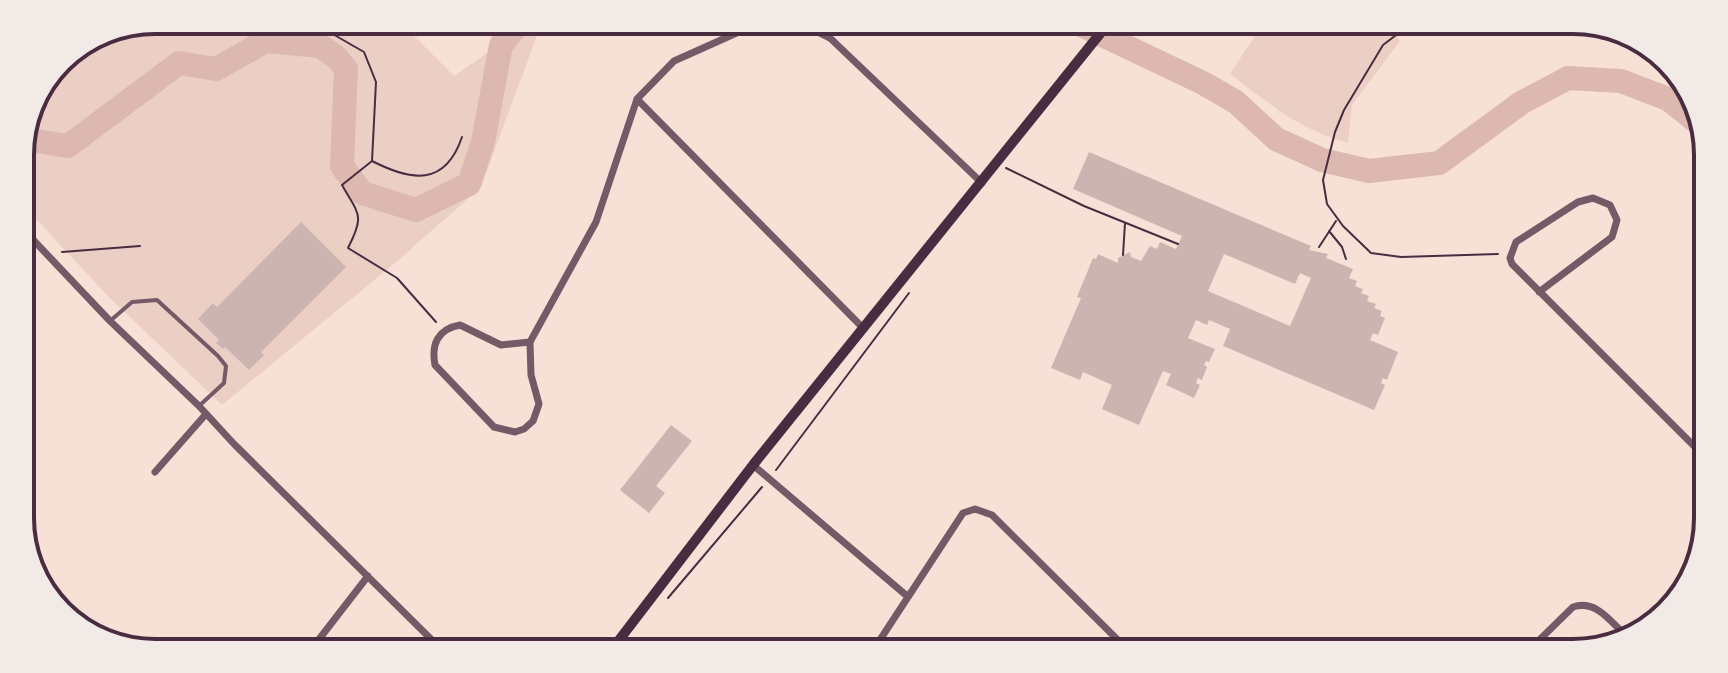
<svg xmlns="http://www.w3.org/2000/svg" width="1728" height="673" font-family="Quicksand,sans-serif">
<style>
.green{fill:#ebcfc5}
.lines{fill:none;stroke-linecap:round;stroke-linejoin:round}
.river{stroke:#dcb8b0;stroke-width:24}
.building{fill:#ccb4b1;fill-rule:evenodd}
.path{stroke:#4a2c40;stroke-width:2}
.service{stroke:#755966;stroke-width:4}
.minor{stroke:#755966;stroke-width:7}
.secondary{stroke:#4a2c40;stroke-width:10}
.rim{fill:none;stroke:#4a2c40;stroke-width:4}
</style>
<rect width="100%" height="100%" fill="#f7e1d7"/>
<path class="green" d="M155 20 399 21 454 76 532 22H542L481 187 395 263 222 405 108 296 21 203 20 146 34 95 66 54Z
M1261 26H1318L1325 33 1330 26H1391L1400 41 1352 105 1348 143C1297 128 1271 105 1230 74Z"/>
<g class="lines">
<path class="river" d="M1081 25 1203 83 1236 102 1276 139 1322 160 1369 171 1439 163 1521 103 1568 78 1621 81 1668 99 1703 127
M22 139 68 146 179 63 216 69 266 41 320 46 336 57 346 69 342 166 362 193 416 210 469 184 483 142 501 45 520 22"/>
</g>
<path class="building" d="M1089 152 1311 246 1309 250 1328 254 1326 258 1353 269 1349 278 1357 281 1355 286 1363 289 1361 293 1369 296 1367 301 1376 304 1374 308 1382 311 1380 316 1385 318 1378 335 1373 333 1370 340 1398 352 1387 380 1383 378 1381 383 1385 385 1374 410 1223 346 1230 329 1209 320 1207 325 1196 320 1188 338 1215 349 1209 362 1206 361 1204 365 1207 367 1202 380 1198 378 1196 383 1200 385 1194 398 1166 385 1171 374 1163 371 1139 425 1102 409 1112 385 1083 372 1080 380 1051 368 1081 298 1077 297 1093 258 1096 259 1098 254 1118 263V258L1130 252 1131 257 1141 261 1150 246 1157 249 1160 242 1176 249 1182 236 1073 189ZM1224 254 1295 284 1300 273 1311 278 1290 326 1208 291Z
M301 222 346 267 261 352 264 355 249 370 225 347 223 349 216 343 219 340 198 319 213 303 217 307Z
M671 425 692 441 656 486 665 493 649 513 620 490Z"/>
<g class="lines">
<path class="path" d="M310 21 364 52 376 82 372 161 342 185C359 215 365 215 348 248L397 278 436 322
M1408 26 1383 45 1344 110 1335 132 1323 180 1327 204 1343 226 1371 253 1401 257 1498 254
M372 161C411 181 445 187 462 137
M1006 168 1084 206 1178 244
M1329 231 1342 247 1346 259
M1319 247 1336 221
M62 252 140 246
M1123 255 1125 223
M776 470 909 293
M668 598 762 487"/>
<path class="service" d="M110 321 132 302 157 300 218 356 226 366 224 383 199 406"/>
<path class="minor" d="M800 23 830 38 982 183
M637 99 864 329
M21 227 110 321 199 406 234 444 439 647
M1539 292 1612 237 1617 220 1610 205 1593 198 1578 202 1516 242 1510 258 1512 264 1702 454
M530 342 501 345 460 325C438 329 431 344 435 365L494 427 515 432 524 429 533 421 539 404 531 375 530 342 596 222 637 99 674 61 759 23
M753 465 907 596
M155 472 206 414
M313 647 368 576
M874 649 963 513 975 509 992 515 1129 651
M1527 652 1573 607C1596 599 1611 622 1626 636"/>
<path class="secondary" d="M613 648 753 465 1107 25"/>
</g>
<path d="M0 0H1728V673H0ZM155 34H1573A121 121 0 0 1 1694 155V518A121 121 0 0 1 1573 639H155A121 121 0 0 1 34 518V155A121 121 0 0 1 155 34Z" fill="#f1eae7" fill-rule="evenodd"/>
<path class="rim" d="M155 34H1573A121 121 0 0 1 1694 155V518A121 121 0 0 1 1573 639H155A121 121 0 0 1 34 518V155A121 121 0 0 1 155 34Z"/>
</svg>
